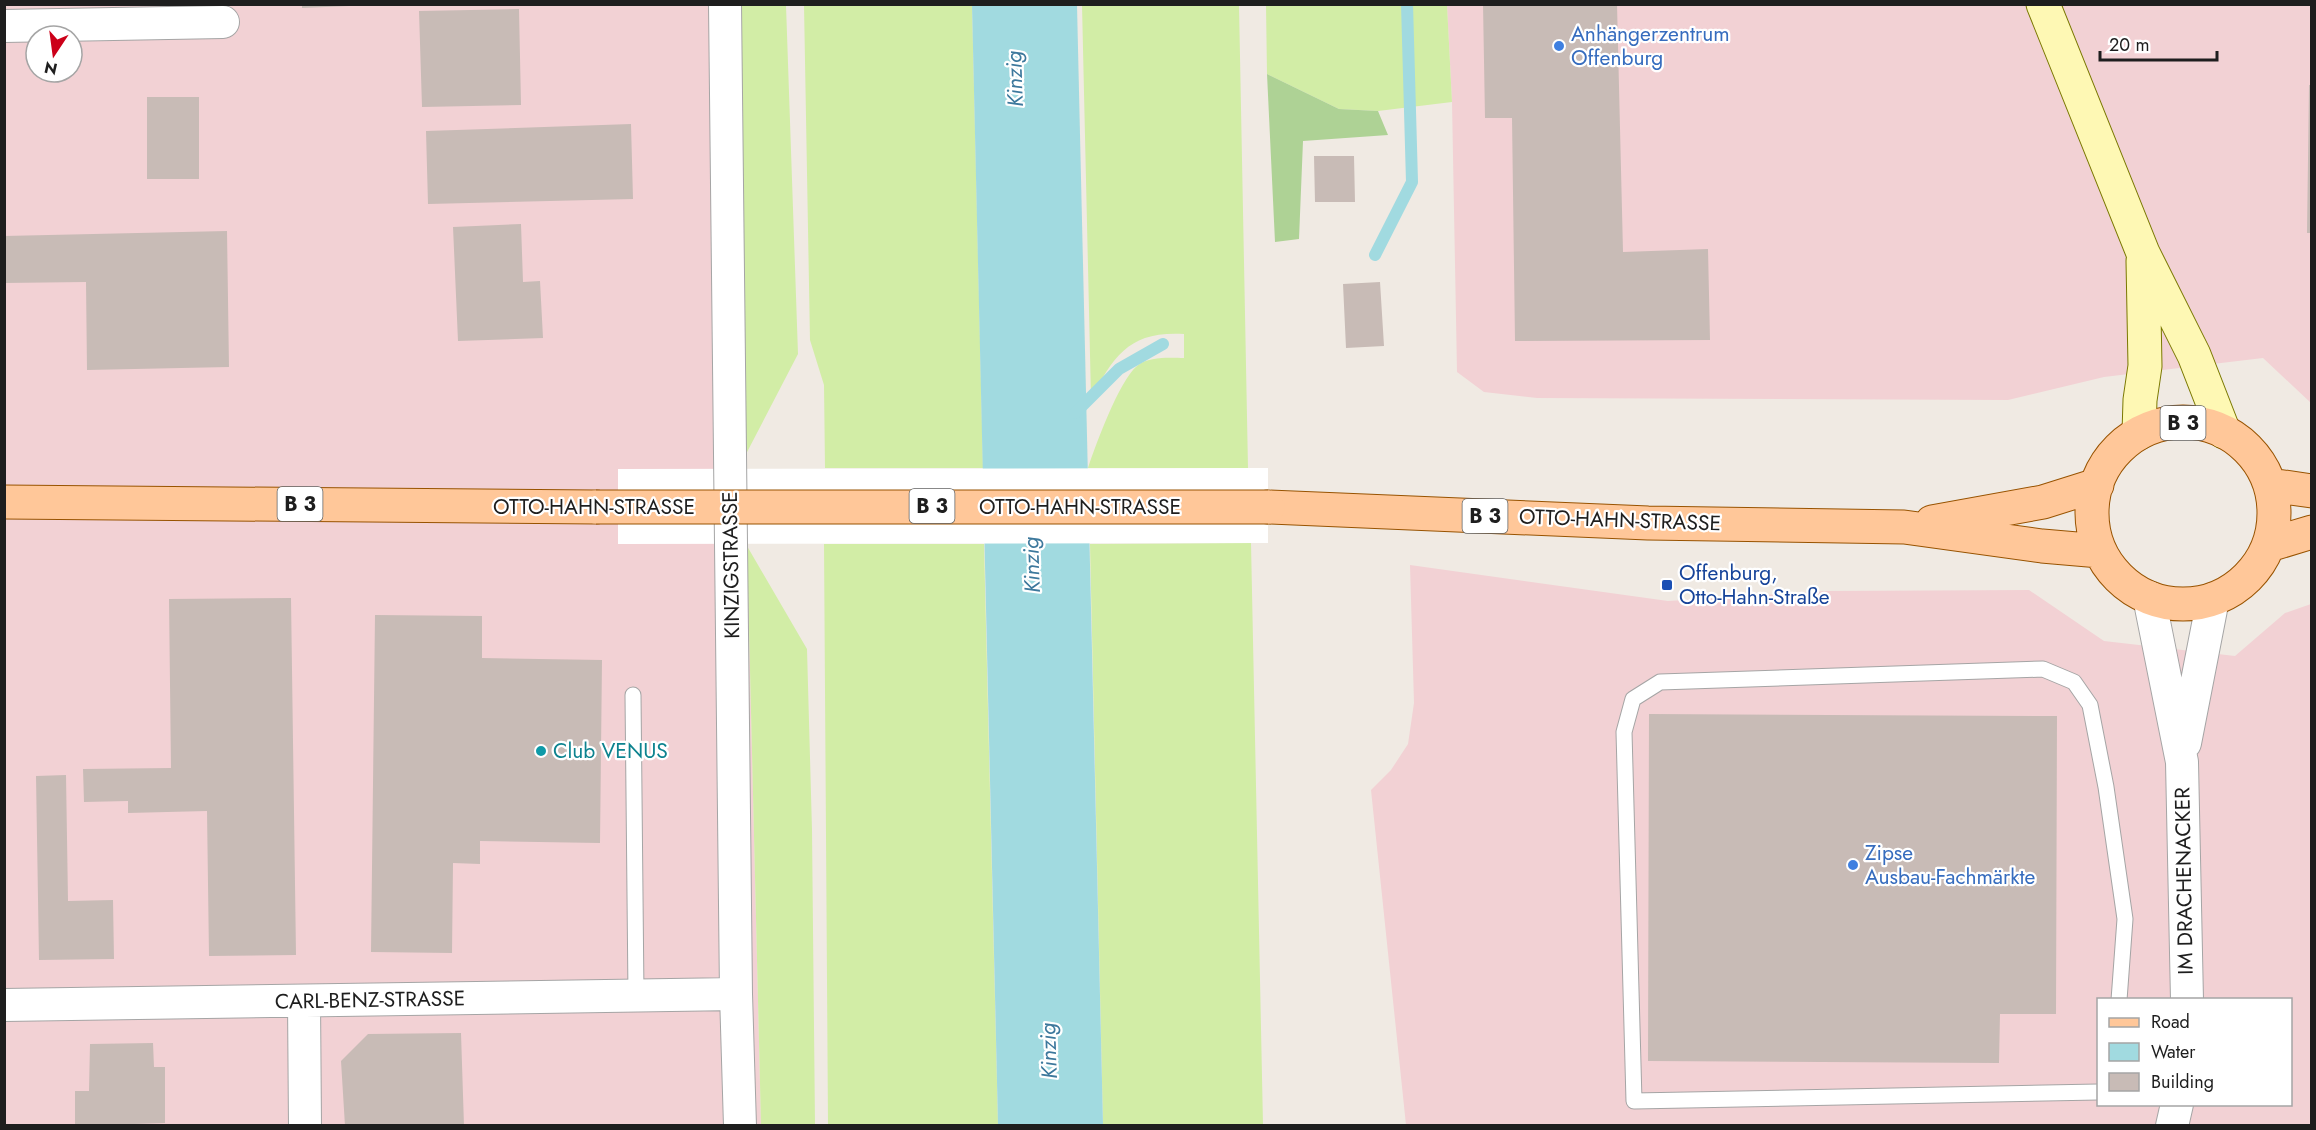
<svg xmlns="http://www.w3.org/2000/svg" width="2316" height="1130" font-family="Jost,sans-serif">
<style>
.commercial{fill:#f2d1d4;fill-rule:evenodd}
.grass{fill:#d2eda6}
.forest{fill:#aed295}
.water{fill:#a1dae0}
.pier{fill:#fff}
.lines{fill:none;stroke-linecap:round;stroke-linejoin:round}
.stream{stroke:#a1dae0;stroke-width:12}
.building{fill:#c8bbb6}
.lane-casing{stroke:#a5a5a5;stroke-width:17}
.street-casing{stroke:#a5a5a5;stroke-width:34}
.secondary-casing{stroke:#7a7800;stroke-width:35}
.primary-casing{stroke:#985300;stroke-width:35}
.lane{stroke:#fff;stroke-width:15}
.street{stroke:#fff;stroke-width:32}
.secondary{stroke:#fef8b4;stroke-width:33}
.primary{stroke:#ffc799;stroke-width:33}
.primary-bridge-casing{stroke:#985300;stroke-width:35;stroke-linecap:butt}
.primary-bridge{stroke:#ffc799;stroke-width:33}
.shop-dot{fill:#3f7fe0;stroke:#fff;stroke-width:2}
.transit-dot{fill:#1a4fb4;stroke:#fff;stroke-width:2}
.culture-dot{fill:#0f9aa8;stroke:#fff;stroke-width:2}
.labels{text-anchor:middle;stroke-width:4.5;stroke-linejoin:round;paint-order:stroke}
.shield{fill:#fff;stroke:#626262;stroke-width:1.5}
.shield-label{font-size:20px;font-weight:bold;fill:#1e1e1e}
.shop-label{font-size:21px;fill:#366cbe;stroke:#fff;text-anchor:start}
.street-label{font-size:21px;fill:#1e1e1e;stroke:#fff}
.transit-label{font-size:21px;fill:#164399;stroke:#fff;text-anchor:start}
.culture-label{font-size:21px;fill:#0d838f;stroke:#fff;text-anchor:start}
.water-label{font-size:22px;font-style:italic;fill:#3c789c;stroke:#fff}
</style>
<rect width="100%" height="100%" fill="#f0eae3"/>
<path class="commercial" d="M5 5H739L747 546 761 1125 5 1126ZM36 36H72V72H36Z
M1447 5H2311V403L2263 358 2104 377 2008 400 1537 398 1484 392 1457 372 1452 102Z
M1410 565 1668 601 1827 591 2029 590 2104 641 2235 656 2285 613 2311 604V1125H1406L1371 790 1391 770 1408 744 1414 703ZM2098 1000H2290V1104H2098Z"/>
<path class="grass" d="M739 5H786L798 354 745 456Z
M804 5H972L983 468H825L824 385 810 340Z
M1082 5H1239L1248 468H1088C1096 444 1119 381 1137 366 1149 356 1170 358 1184 358V334C1129 331 1115 355 1091 398Z
M1266 5H1447L1452 102 1378 111 1339 109 1267 74Z
M1251 543 1263 1125H1103L1090 544Z
M824 544H984L998 1125H828Z
M747 546 807 649 812 830 815 1125H761Z"/>
<path class="forest" d="M1267 74 1339 109 1378 111 1388 135 1303 141 1299 239 1275 242Z"/>
<path class="water" d="M972 5H1077L1103 1125H998Z"/>
<path class="pier" d="M1268 468V543L618 544V469Z"/>
<g class="lines">
<path class="stream" d="M1375 255 1412 182 1407 4
M1075 413 1119 369 1163 344"/>
</g>
<path class="building" d="M302 4H349V6L302 8Z
M1483 4H1617L1623 252 1708 249 1710 340 1515 341 1512 118H1485Z
M519 9 521 105 422 107 419 11Z
M2309 85H2312V233H2307Z
M147 97H199V179H147Z
M631 124 633 199 428 204 426 131Z
M1314 156H1354L1355 202H1315Z
M521 224 523 282 540 281 543 338 458 341 453 227Z
M227 231 229 367 87 370 86 282 4 283V236Z
M1380 282 1384 346 1346 348 1343 284Z
M291 598 296 955 209 956 207 811 128 813V801L84 802 83 769 171 768 169 599Z
M375 615 482 616V658L602 660 600 843 480 841V864L453 863 452 953 371 952Z
M1649 714 2057 716 2056 1014H2000L1999 1063 1648 1061Z
M66 775 68 901 113 900 114 959 39 960 36 776Z
M461 1033 464 1126H345L341 1061 368 1034Z
M153 1043 154 1067H165V1123L75 1126V1091H89L90 1044Z"/>
<g class="lines">
<defs>
<path id="lane" d="M633 695 636 995
M2098 1092 1634 1101 1624 732 1633 699 1660 682 2043 669 2074 682 2090 705 2106 787 2125 919 2119 1000"/>
<path id="street" d="M725 4 736 994 740 1126
M4 26 223 22
M2149 597 2182 762 2187 1000
M2185 743 2213 599
M304 1001 305 1126
M4 1005 736 994
M2172 1126 2177 1104"/>
<path id="secondary" d="M2043 4 2143 253 2194 355 2224 432
M2139 433 2140 400 2145 366 2143 261"/>
<path id="primary" d="M2092 513a91 91 0 1 1 182 0a91 91 0 1 1-182 0Z
M2270 485 2312 491
M4 502 596 507
M1268 507 1648 523 1904 527 2042 546 2100 551
M1932 522 2043 502 2097 485
M2269 545 2312 532"/>
</defs>
<use href="#lane" class="lane-casing"/>
<use href="#street" class="street-casing"/>
<use href="#secondary" class="secondary-casing"/>
<use href="#primary" class="primary-casing"/>
<use href="#lane" class="lane"/>
<use href="#street" class="street"/>
<use href="#secondary" class="secondary"/>
<use href="#primary" class="primary"/>
<defs>
<path id="primary-bridge" d="M596 507H1268"/>
</defs>
<use href="#primary-bridge" class="primary-bridge-casing"/>
<use href="#primary-bridge" class="primary-bridge"/>
</g>
<g class="shop-dot">
<circle cx="1559" cy="46" r="6"/>
<circle cx="1853" cy="865" r="6"/>
</g>
<rect class="transit-dot" x="1661" y="579" width="12" height="12" rx="3"/>
<circle class="culture-dot" cx="541" cy="751" r="6"/>
<g class="labels">
<g class="shield">
<rect x="2160.5" y="406" width="45" height="34" rx="4.5"/>
<rect x="277.5" y="487" width="45" height="34" rx="4.5"/>
<rect x="909.5" y="489" width="45" height="34" rx="4.5"/>
<rect x="1462.5" y="499" width="45" height="34" rx="4.5"/>
</g>
<g class="shield-label">
<text x="2183" y="430">B 3</text>
<text x="300" y="511">B 3</text>
<text x="932" y="513">B 3</text>
<text x="1485" y="523">B 3</text>
</g>
<g class="shop-label">
<text x="1571" y="41">Anhängerzentrum<tspan x="1571" dy="24">Offenburg</tspan></text>
<text x="1865" y="860">Zipse<tspan x="1865" dy="24">Ausbau-Fachmärkte</tspan></text>
</g>
<g class="street-label">
<text x="594" y="514">OTTO-HAHN-STRASSE</text>
<text x="1080" y="514">OTTO-HAHN-STRASSE</text>
<text transform="translate(1620 520) rotate(2)" y="7">OTTO-HAHN-STRASSE</text>
<text transform="translate(731 565) rotate(-91)" y="7">KINZIGSTRASSE</text>
<text transform="translate(2184 881) rotate(-91)" y="7">IM DRACHENACKER</text>
<text transform="translate(370 1000) rotate(-1)" y="7">CARL-BENZ-STRASSE</text>
</g>
<g class="transit-label">
<text x="1679" y="580">Offenburg,<tspan x="1679" dy="24">Otto-Hahn-Straße</tspan></text>
</g>
<g class="culture-label">
<text x="553" y="758">Club VENUS</text>
</g>
<g class="water-label">
<text transform="translate(1014 79) rotate(-92)" y="8">Kinzig</text>
<text transform="translate(1031 565) rotate(-92)" y="8">Kinzig</text>
<text transform="translate(1048 1051) rotate(-92)" y="8">Kinzig</text>
</g>
</g>
<rect width="2316" height="1130" fill="none" stroke="#1e1e1e" stroke-width="12"/>
<rect x="2097" y="998" width="195" height="108" fill="#ffffff" stroke="#a5a5a5" stroke-width="1.5"/>
<rect x="2109" y="1018" width="30" height="9" fill="#ffc799" stroke="#a5a5a5" stroke-width="1.5"/>
<text x="2151" y="1028" font-size="18" fill="#1e1e1e">Road</text>
<rect x="2109" y="1043" width="30" height="18" fill="#a1dae0" stroke="#a5a5a5" stroke-width="1.5"/>
<text x="2151" y="1058" font-size="18" fill="#1e1e1e">Water</text>
<rect x="2109" y="1073" width="30" height="18" fill="#c8bbb6" stroke="#a5a5a5" stroke-width="1.5"/>
<text x="2151" y="1088" font-size="18" fill="#1e1e1e">Building</text>
<g transform="translate(54 54) rotate(193)"><circle r="28" fill="#ffffff" stroke="#a5a5a5" stroke-width="1.5"/>
<path d="M0-4.5L10 22L0 15L-10 22Z" fill="#cc0019"/>
<text y="-9" font-size="16" font-weight="bold" text-anchor="middle" fill="#1e1e1e">N</text>
</g>
<path d="M2100 51v9h117v-9" fill="none" stroke="#1e1e1e" stroke-width="3"/>
<text x="2109" y="51" font-size="18" fill="#1e1e1e" stroke="#ffffff" stroke-width="4.5" paint-order="stroke">20 m</text>
</svg>
